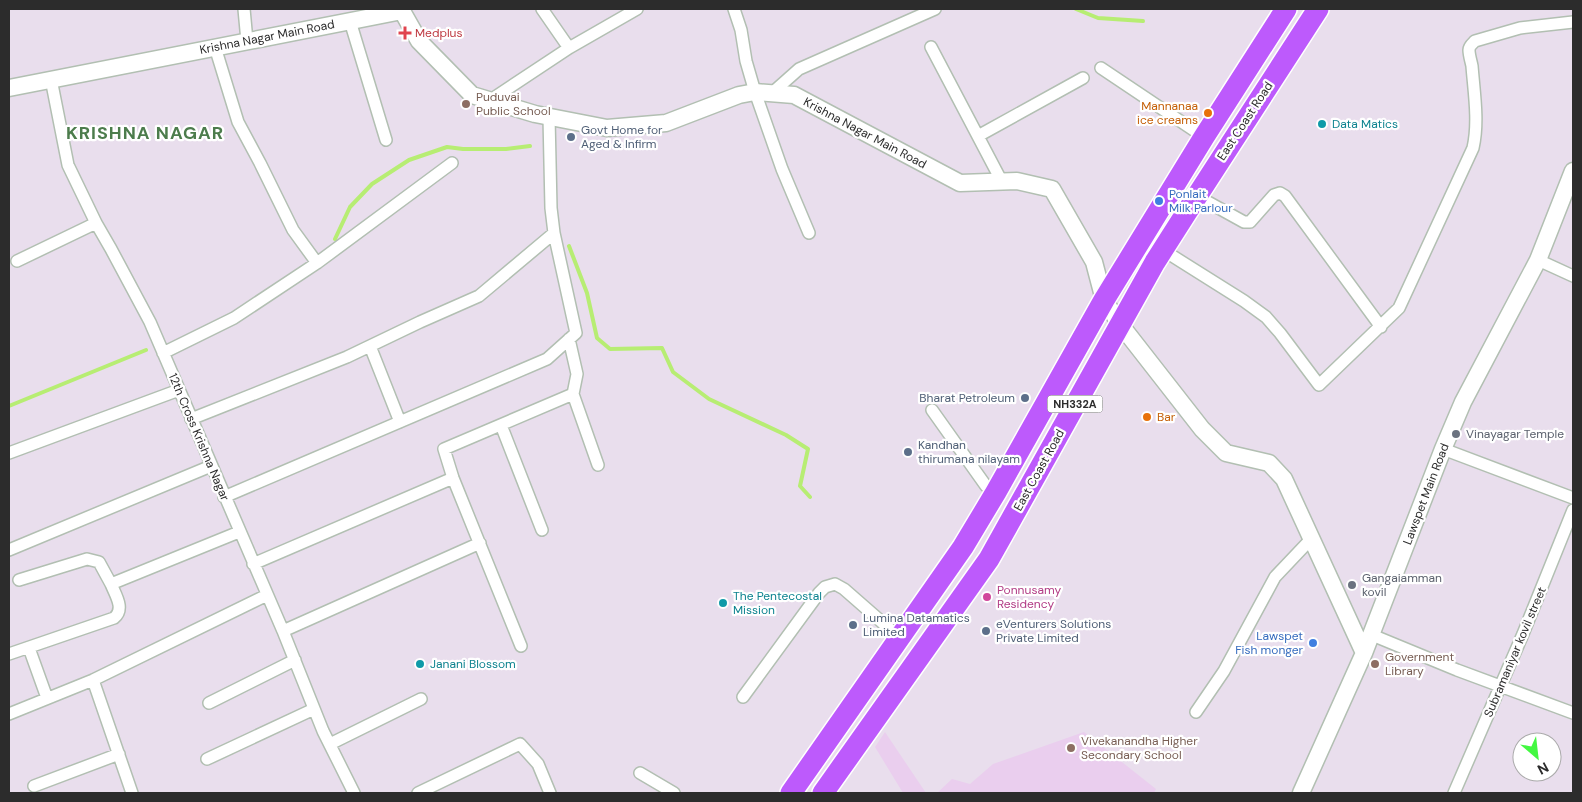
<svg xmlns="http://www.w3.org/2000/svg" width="1582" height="802" font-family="'DM Sans',sans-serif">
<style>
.education{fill:#eaceee}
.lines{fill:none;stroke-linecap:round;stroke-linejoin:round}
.stream{stroke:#b7ed73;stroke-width:4}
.street-casing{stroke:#b2bfb2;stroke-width:14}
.secondary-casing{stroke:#b2bfb2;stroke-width:19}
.highway-casing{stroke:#fff;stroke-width:24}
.street{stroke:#fff;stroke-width:11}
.secondary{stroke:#fff;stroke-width:16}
.highway{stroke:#bd5afc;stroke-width:21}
.health-dot{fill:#e0444e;stroke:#fff;stroke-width:2}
.education-dot{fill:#8d6e63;stroke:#fff;stroke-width:2}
.food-dot{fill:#e8710a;stroke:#fff;stroke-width:2}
.culture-dot{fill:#0f9aa8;stroke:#fff;stroke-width:2}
.service-dot{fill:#5c6f8a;stroke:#fff;stroke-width:2}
.shop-dot{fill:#3f7fe0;stroke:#fff;stroke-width:2}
.worship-dot{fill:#6b7280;stroke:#fff;stroke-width:2}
.hotel-dot{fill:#d1479c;stroke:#fff;stroke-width:2}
.labels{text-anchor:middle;stroke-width:4.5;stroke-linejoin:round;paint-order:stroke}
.shield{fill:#fff;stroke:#6b6b6b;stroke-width:1}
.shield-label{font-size:11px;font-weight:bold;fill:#2c2c2c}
.health-label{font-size:12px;fill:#be3a42;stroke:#fff;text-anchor:start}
.street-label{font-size:12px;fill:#2c2c2c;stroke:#fff}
.education-label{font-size:12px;fill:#785e54;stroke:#fff;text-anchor:start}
.food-label{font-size:12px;fill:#c56008;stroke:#fff;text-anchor:end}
.culture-label{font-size:12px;fill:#0d838f;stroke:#fff;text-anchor:start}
.service-label{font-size:12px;fill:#4e5e75;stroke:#fff;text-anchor:start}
.shop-label{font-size:12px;fill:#366cbe;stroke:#fff;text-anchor:start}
.worship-label{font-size:12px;fill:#5b616d;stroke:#fff;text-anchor:start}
.hotel-label{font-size:12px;fill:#b23c85;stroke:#fff;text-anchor:start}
.district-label{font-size:18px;font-weight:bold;letter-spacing:1px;fill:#4c7c4c;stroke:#fff}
</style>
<rect width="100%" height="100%" fill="#e9deed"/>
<path class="education" d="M885 732 926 793H903L875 747Z
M1084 732 1156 789 1154 793H937L952 779 970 784 993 764Z"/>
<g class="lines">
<path class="stream" d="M1076 9 1098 18 1143 21
M335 239 350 207 372 184 409 160 447 147 463 149H506L530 146
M569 246 587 293 597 338 610 349 662 348 673 372 709 399 786 435 808 449 800 486 810 497
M9 406 146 350"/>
<defs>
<path id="street" d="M244 9 247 41
M734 9 741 30 746 61 755 92 782 169 809 233
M350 21 386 140
M215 47 238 122 260 163 293 230 317 263
M931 47 1002 182
M569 48 637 9
M1101 68 1204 137
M51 79 68 165 96 223 111 249 150 322 283 631 323 731 354 793
M772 93 799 69 935 9
M489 101 569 48 542 9
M978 136 1083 78
M1197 196 1244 222H1250L1274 195 1280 193 1285 196 1381 327
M1163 250 1244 301 1266 317 1280 333 1319 385 1399 308 1473 148C1479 122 1474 92 1472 66 1471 61 1469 55 1469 50 1469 46 1472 44 1475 41L1520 28 1573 22
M1538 260 1573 276
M17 261 96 223
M370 346 400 422
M163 353 234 318 317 263 452 163
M573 394 598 465
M932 410 986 486 996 492
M191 419 347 357 420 322 479 296 554 233
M501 425 542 530
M1443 449 1573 498
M9 453 179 390
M224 497 547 359 576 333 554 233 551 208 549 117
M9 550 211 466
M253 564 453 478
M19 580 87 559 99 562 111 584
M283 631 480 543
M1372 635 1457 670 1573 713
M521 646 453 478 444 449 573 394 577 374 569 339
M29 648 47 698
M9 654 114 618C125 609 116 596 111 584L239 532
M93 680 132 793
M743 697 819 593 825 587 835 584 844 589 900 638
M209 703 295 660
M1196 712 1224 671 1275 577 1311 539
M9 714 93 680 267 595
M330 744 421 699
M207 759 314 709
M640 773 674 793
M34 786 119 754
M418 793 520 744 538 764 550 793
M1454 793 1523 634 1573 510"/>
<path id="secondary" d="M9 88 402 11 419 41 472 95 535 114 607 128 666 123 739 95 755 92 794 95 960 183 1017 181 1052 189 1094 262 1104 300 1120 324 1202 429 1226 453 1269 463 1284 479 1364 653
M1301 793 1364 653 1443 449 1463 402 1538 260 1573 171"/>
<path id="highway" d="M791 793 963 547 996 492 1104 300 1204 137 1286 9
M823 793 989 559 1155 262 1197 196 1318 9"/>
</defs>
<use href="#street" class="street-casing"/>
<use href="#secondary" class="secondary-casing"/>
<use href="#highway" class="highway-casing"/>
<use href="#street" class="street"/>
<use href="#secondary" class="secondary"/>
<use href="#highway" class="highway"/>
</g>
<path class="health-dot" d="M402.5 25.5h5v5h5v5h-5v5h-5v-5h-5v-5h5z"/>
<g class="education-dot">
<circle cx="466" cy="104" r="5"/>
<circle cx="1375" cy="664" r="5"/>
<circle cx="1071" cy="748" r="5"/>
</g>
<g class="food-dot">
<circle cx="1208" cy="113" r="5"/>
<circle cx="1147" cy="417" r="5"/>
</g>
<g class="culture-dot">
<circle cx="1322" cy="124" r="5"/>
<circle cx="723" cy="603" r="5"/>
<circle cx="420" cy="664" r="5"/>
</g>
<g class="service-dot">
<circle cx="571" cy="137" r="5"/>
<circle cx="1025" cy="398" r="5"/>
<circle cx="908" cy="452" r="5"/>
<circle cx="853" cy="625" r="5"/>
<circle cx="986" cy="631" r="5"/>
</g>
<g class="shop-dot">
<circle cx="1159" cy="201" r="5"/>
<circle cx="1313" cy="643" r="5"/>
</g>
<g class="worship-dot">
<circle cx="1456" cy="434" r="5"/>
<circle cx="1352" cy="585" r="5"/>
</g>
<circle class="hotel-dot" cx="987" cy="597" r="5"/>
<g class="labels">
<rect class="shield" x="1047.5" y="395.5" width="55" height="17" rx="4"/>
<g class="shield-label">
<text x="1075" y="408">NH332A</text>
</g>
<g class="health-label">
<text x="415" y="37">Medplus</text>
</g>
<g class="street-label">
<text transform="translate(267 37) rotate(-11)" y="4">Krishna Nagar Main Road</text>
<text transform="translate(1245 121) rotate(-57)" y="4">East Coast Road</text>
<text transform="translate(865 133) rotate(28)" y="4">Krishna Nagar Main Road</text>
<text transform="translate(199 437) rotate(67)" y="4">12th Cross Krishna Nagar</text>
<text transform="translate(1039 470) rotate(-61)" y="4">East Coast Road</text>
<text transform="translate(1426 494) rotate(-69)" y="4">Lawspet Main Road</text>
<text transform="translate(1515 652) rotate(-67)" y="4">Subramaniyar kovil street</text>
</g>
<g class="education-label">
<text x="476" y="101">Puduvai<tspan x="476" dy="14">Public School</tspan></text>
<text x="1385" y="661">Government<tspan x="1385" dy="14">Library</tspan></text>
<text x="1081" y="745">Vivekanandha Higher<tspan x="1081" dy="14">Secondary School</tspan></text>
</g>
<g class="food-label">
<text x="1198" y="110">Mannanaa<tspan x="1198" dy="14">ice creams</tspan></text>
<text x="1157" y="421" text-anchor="start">Bar</text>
</g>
<g class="culture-label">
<text x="1332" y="128">Data Matics</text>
<text x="733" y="600">The Pentecostal<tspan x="733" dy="14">Mission</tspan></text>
<text x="430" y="668">Janani Blossom</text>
</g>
<g class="service-label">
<text x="581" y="134">Govt Home for<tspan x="581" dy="14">Aged &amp; Infirm</tspan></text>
<text x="1015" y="402" text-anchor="end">Bharat Petroleum</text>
<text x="918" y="449">Kandhan<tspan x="918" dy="14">thirumana nilayam</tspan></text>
<text x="863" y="622">Lumina Datamatics<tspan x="863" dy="14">Limited</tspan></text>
<text x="996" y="628">eVenturers Solutions<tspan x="996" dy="14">Private Limited</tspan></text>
</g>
<g class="shop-label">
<text x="1169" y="198">Ponlait<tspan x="1169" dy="14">Milk Parlour</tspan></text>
<text x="1303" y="640" text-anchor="end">Lawspet<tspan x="1303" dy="14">Fish monger</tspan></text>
</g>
<g class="worship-label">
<text x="1466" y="438">Vinayagar Temple</text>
<text x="1362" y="582">Gangaiamman<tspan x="1362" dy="14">kovil</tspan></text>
</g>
<g class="hotel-label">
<text x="997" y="594">Ponnusamy<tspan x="997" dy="14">Residency</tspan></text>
</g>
<g class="district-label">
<text x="145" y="139">KRISHNA NAGAR</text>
</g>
</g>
<rect width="1582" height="802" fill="none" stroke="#2c2c2c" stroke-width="20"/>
<g transform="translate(1537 757) rotate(152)"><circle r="24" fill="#ffffff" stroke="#ababab"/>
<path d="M0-4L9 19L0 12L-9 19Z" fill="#43f841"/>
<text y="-8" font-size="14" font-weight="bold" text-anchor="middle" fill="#2c2c2c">N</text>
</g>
</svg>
